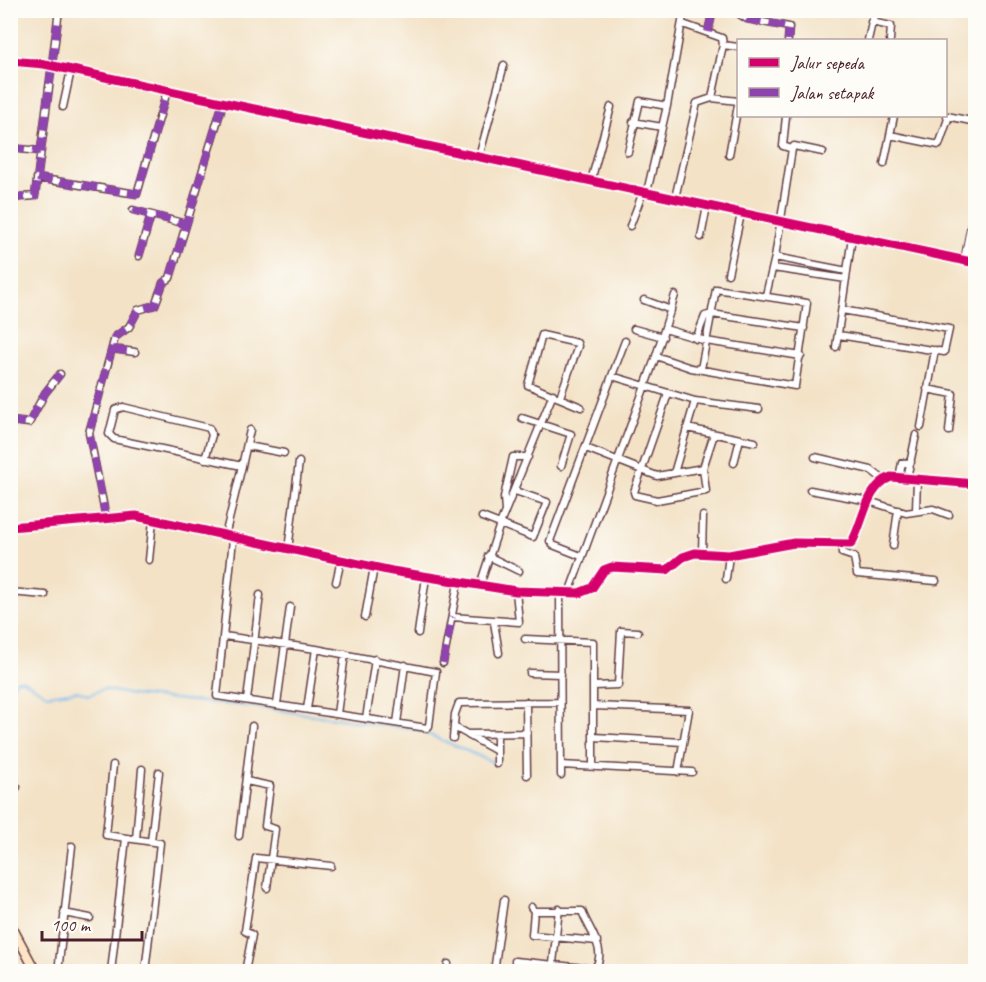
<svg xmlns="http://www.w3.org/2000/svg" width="986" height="982" font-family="Caveat,sans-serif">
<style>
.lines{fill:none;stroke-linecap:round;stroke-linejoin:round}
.stream{stroke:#74b8ea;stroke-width:2}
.minor-casing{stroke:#633c42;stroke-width:9}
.tertiary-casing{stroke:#633c42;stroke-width:10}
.secondary-casing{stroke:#633c42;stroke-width:11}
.minor{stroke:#fff;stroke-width:6}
.tertiary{stroke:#fff;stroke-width:8}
.secondary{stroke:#ffe4c6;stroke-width:8}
.quiet{stroke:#8e44ad;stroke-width:8;stroke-dasharray:15 8;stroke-linecap:butt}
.cycleway-casing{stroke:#fdfcf7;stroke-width:13}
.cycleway{stroke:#d6006c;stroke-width:9}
</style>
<rect width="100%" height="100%" fill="#fdfcf7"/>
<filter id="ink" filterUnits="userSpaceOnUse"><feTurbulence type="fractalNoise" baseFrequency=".0167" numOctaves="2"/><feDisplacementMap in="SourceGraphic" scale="12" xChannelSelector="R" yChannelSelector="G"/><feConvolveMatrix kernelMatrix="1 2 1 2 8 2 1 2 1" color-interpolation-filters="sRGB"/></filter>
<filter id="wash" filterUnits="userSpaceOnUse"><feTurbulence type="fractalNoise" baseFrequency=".008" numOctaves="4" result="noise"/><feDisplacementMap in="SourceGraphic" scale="24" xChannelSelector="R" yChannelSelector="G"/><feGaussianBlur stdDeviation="1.35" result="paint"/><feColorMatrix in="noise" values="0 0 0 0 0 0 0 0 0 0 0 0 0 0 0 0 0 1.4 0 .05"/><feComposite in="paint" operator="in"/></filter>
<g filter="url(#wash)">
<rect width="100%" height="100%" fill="#f3e2c6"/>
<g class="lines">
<path class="stream" d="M10 688 17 680H23L47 695 77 691 88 695 104 689 132 695 256 707 418 730 495 763"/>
</g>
</g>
<g filter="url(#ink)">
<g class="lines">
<defs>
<path id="minor" d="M726 10 736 12 747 19 789 27 788 40
M871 22 891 26 890 40
M683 24 722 38 723 45 712 98
M708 32 713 10
M868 40 875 10
M723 45 738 47
M63 107 71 70
M786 116 783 146 792 149 794 146 823 152
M947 116 976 122
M633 122 662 127
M890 135 939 145 949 116
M10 148 40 151
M628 152 640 101 667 106
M729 155 738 105
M479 157 504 65
M884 164 894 116
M37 178 137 194 167 91
M591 181 611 107
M647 192 667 106 684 10
M10 198 35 196 59 10
M675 198 697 103 712 98 738 101
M133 210 186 224
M630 226 643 192
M701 237 707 206
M139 256 151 215
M775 257 847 271
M773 268 846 279
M728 274 741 214
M766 295 775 257 792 149
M644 300 671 310
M10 316V317
M634 329 663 337
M665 329 706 341 801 356
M839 335 944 352 949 329 842 310
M696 339 705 316 712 314 804 328
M836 347 852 237
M112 349 135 352
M656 356 691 368 795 386 807 303 716 289 701 369
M612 376 695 401 759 409
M927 389 953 394 949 431
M668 394 634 492 635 495 657 500 706 491 703 468 714 434
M560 397 578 346 577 343 542 335 528 385 581 407
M522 418 571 434 561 466
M10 421 29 423 45 393 60 374
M921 427 935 350
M687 428 755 442
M248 446 284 453
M586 448 657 476 703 468
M815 457 871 470 884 480
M205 459 212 435 209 428 123 407 115 410 109 434 114 439 242 466 225 536
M734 463 740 439
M242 466 250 430
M674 473 695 401
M899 477 902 463 911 462
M907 478 916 435
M810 490 869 501 906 513 933 509 949 515
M916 510 917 479
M505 511 504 497 513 457H528
M482 517 533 537 547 502 515 491
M106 518 89 433 115 337 129 327 138 310 155 305 163 283 170 278 223 103
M10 527 136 516 392 571 516 591 579 593 592 588 604 570 612 567 667 570 683 557 695 553 729 555 794 543 851 544C864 523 865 487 891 477L976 484
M842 544V553L854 557 857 574 936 581
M893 546 898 510
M288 550 299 462
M702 553 703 516
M488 556 519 571
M581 556 553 545 550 541 625 341
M149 560 153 520
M726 579 729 555
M336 582 341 560
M480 585 500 524 553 394
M10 592 45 595
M560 593 561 775
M569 593 656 356 675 295
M365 617 374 567
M452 617 519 622 516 591
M494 622 499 653
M418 633 426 577
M224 636 316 649 436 672 429 726 427 728 217 696 233 539
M525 639 593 642V765
M443 663 458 583
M530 673 561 674
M594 686 618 685 621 631 638 632
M247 700 260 595
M526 702 527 775
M277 704 290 607
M595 706 689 710 678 772
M307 709 316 649
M337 714 345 654
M366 719 375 659
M397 723 405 665
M454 727 467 734 527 733
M497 734V751
M468 735 497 751V764
M594 737 683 742
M453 738 455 714 459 703 560 702
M113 765 106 835 160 843 145 972
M561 765 692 772
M246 781 270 786 265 826 275 829 267 888
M10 787H17
M239 836 252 726
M136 839 142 769
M151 841 159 772
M534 911 532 935 597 941
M64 913 90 918
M515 961 594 969C609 952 588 929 582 911H534L531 907
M58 972 72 846
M111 972 126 838
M245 972 252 935 245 931 256 858 331 866
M448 972V964
M494 972 504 900
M552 972 559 909"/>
<path id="tertiary" d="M10 61 44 64 976 263
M965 260 976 201"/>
<path id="secondary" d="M10 923 36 972"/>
</defs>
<use href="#minor" class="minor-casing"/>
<use href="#tertiary" class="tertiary-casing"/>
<use href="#secondary" class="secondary-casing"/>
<use href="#minor" class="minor"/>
<use href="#tertiary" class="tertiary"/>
<use href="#secondary" class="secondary"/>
<path class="quiet" d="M726 10 736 12 747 19 789 27 788 40
M708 32 713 10
M10 148 40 151
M37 178 137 194 167 91
M10 198 35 196 59 10
M133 210 186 224
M139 256 151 215
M10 316V317
M112 349 135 352
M10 421 29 423 45 393 60 374
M106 518 89 433 115 337 129 327 138 310 155 305 163 283 170 278 223 103
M443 663 452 617
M10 787H17"/>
<defs>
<path id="cycleway" d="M10 61 44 64 976 263
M10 527 136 516 392 571 516 591 579 593 592 588 604 570 612 567 667 570 683 557 695 553 729 555 794 543 851 544C864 523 865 487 891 477L976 484"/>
</defs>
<use href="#cycleway" class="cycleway-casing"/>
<use href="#cycleway" class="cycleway"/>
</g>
</g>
<rect width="986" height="982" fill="none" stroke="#fdfcf7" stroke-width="36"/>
<rect x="737" y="39" width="210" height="78" fill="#fdfcf7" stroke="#b5a4a5" stroke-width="1.5"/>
<rect x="749" y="58" width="30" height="9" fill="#d6006c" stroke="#b5a4a5" stroke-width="1.5"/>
<text x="791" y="69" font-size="18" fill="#4a1f2b">Jalur sepeda</text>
<rect x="749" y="88" width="30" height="9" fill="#8e44ad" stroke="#b5a4a5" stroke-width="1.5"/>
<text x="791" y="99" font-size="18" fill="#4a1f2b">Jalan setapak</text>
<path d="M42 931v9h100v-9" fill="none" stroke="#4a1f2b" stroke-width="3"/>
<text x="51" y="931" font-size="18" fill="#4a1f2b" stroke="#fdfcf7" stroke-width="4.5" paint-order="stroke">100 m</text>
</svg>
